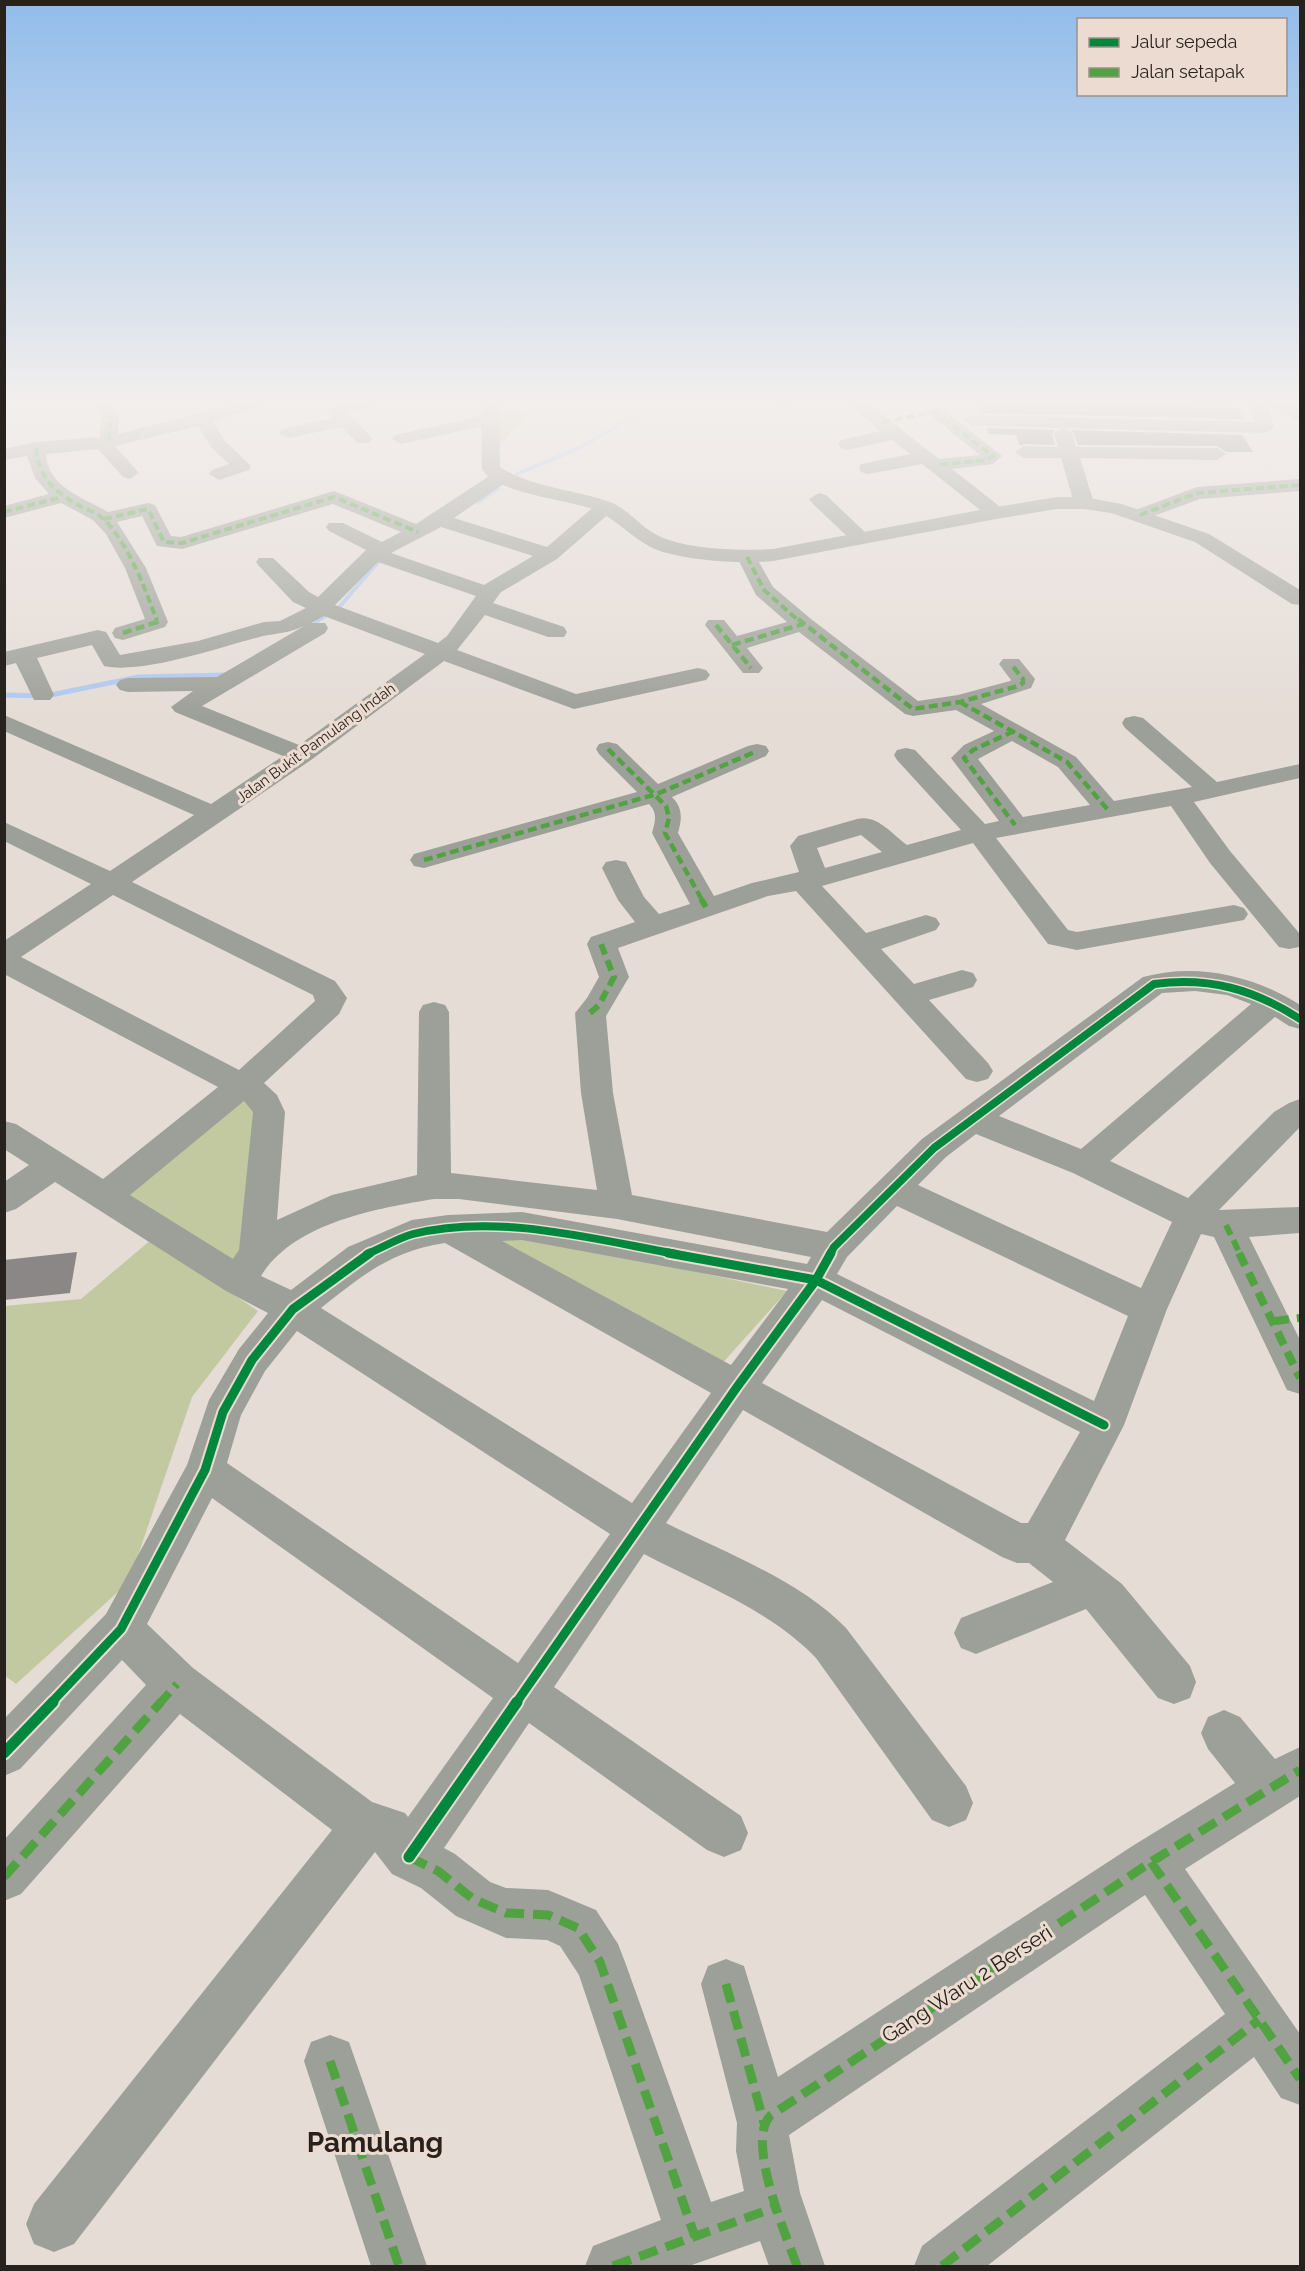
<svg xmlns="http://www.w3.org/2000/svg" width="1305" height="2271" font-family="Raleway,sans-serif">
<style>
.green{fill:#c2c9a1}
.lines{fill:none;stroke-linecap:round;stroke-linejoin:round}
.stream-far1{stroke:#afc8ef;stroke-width:4}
.stream{stroke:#afc8ef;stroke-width:5}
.building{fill:#8c8787}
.minor{fill:#9da098;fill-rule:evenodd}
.major{fill:#a1a299;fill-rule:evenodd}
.quiet-far4{stroke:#51a241;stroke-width:4;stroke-dasharray:8 4;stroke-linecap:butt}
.quiet-far3{stroke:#51a241;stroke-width:4.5;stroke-dasharray:9 4.5;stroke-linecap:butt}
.quiet-far2{stroke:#51a241;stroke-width:6;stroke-dasharray:11 6;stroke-linecap:butt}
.quiet-far1{stroke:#51a241;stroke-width:8;stroke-dasharray:14 8;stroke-linecap:butt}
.quiet{stroke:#51a241;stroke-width:9;stroke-dasharray:19 9;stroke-linecap:butt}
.cycleway-far2-casing{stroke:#ebdbd0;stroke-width:11}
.cycleway-far1-casing{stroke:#ebdbd0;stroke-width:13}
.cycleway-casing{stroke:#ebdbd0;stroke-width:15}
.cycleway-far2{stroke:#00873e;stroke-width:8}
.cycleway-far1{stroke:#00873e;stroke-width:9}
.cycleway{stroke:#00873e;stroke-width:11}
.labels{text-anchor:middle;stroke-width:6;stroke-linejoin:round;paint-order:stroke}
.far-street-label{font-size:15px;fill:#28221e;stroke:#ebdbd0}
.near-street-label{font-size:21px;fill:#28221e;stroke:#ebdbd0}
.near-district-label{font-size:28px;font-weight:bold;fill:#28221e;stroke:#ebdbd0}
</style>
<rect width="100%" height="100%" fill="#e5dcd6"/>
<path class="green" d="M492 400H540L492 453Z
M240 1095 260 1108 246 1252 234 1266 119 1195Z
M526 1236 787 1291 719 1367 475 1239Z
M152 1239 258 1311 192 1397 129 1582 16 1684 4 1675V1306L81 1299Z"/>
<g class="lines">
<path class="stream-far1" d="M605 400 643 413
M517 474 579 448 630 419 675 400
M478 502 498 488
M340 606 381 559
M317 621 325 616"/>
<path class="stream" d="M306 627 319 619
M4 695 46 696 138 677 227 675"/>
</g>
<path class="building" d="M979 400H1183L1194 407H1237L1244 419 982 413Z
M987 428 1055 430 1052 434 1055 445 1024 444 1020 446 1016 435 988 434Z
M1072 430 1242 435 1253 452H1226L1217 446 1078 445Z
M77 1252 70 1293 4 1300V1260Z"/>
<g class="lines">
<path class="minor" d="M91 400H109L119 416 118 434 249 400H276L273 404 213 421 224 440 251 466 249 470 219 480 209 474 212 470 229 464 211 447 198 426 115 446 139 473 130 479 123 477 98 449 46 454C48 488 83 497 108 512L148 503 155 505 171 536 181 537 334 491 416 524 494 473 501 471 511 477 508 481 454 518 547 547 598 503H612L615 507 612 511 557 559 501 592 493 603 564 627 567 632 564 637H548L485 615 457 650 576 694 698 668 706 670 710 675 706 680 574 709 444 661 311 760 132 882 335 981 347 998 339 1014 264 1083 277 1095 285 1112 277 1220 332 1195 417 1175 419 1012 423 1005 434 1002 445 1005 449 1012 451 1173 597 1190 581 1093 575 1013 587 998 599 977 587 944 591 937 635 922 618 900 602 868 606 862 616 860 626 862 644 897 659 914 690 904 652 833C655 822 658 813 649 804L424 868 414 866 410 860 414 854 637 792 599 754 596 749 599 744 608 742 617 744 658 784 748 746 757 744 766 746 769 751 766 756 672 797C683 808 682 819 678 833L714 896 752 883 799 872 790 846 798 836 857 819C877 814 891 833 907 845L961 830 897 760 894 755 897 750 906 748 915 750 985 824 999 821 951 758 964 745 994 731 956 710 913 716 905 714 799 632 747 648 763 668 759 673H743L705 625 708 620H724L737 636 787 622 756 595 737 557 740 553H754L773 587 811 619 918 701 958 695 1010 681 1011 680 999 664 1003 659H1019L1035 679 1031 688 981 704 1076 757 1114 801 1192 787 1125 728 1122 723 1125 718 1134 716 1143 718 1217 782 1300 764V778L1194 802 1230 851 1299 933V947L1289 949 1279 947 1210 863 1171 806 996 838 1068 930 1077 932 1234 905 1244 908 1248 914 1244 920 1077 950 1048 944 973 843 822 886 866 933 926 915 936 918 940 924 936 930 881 949 914 984 962 970 973 973 977 980 973 987 929 1000 988 1063 993 1071 988 1079 977 1082 966 1079 796 891 768 896 618 948 629 977 606 1016 613 1093 632 1195 827 1232 922 1139 1143 977C1197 962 1255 976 1300 1005V1029L1289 1026 1275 1017 1110 1161 1188 1198 1274 1112 1289 1103 1300 1099V1127L1219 1210 1300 1207V1233L1249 1237 1300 1340V1394L1287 1390 1214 1237 1201 1234 1167 1309 1124 1425 1065 1540 1122 1584 1190 1666 1196 1682 1190 1698 1174 1704 1158 1698 1086 1609 976 1654 961 1648 954 1633 961 1618 1053 1582 1029 1563H1017L1002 1557 743 1410 666 1523C726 1553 799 1580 846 1628L966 1786 973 1803 966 1820 949 1827 932 1820 816 1658C770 1610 703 1585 644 1554L554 1687 741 1816 748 1833 741 1850 724 1857 707 1850 529 1723 444 1848 455 1854 490 1882 506 1888 548 1890 596 1910 618 1944 625 1962 711 2202 744 2191 736 2151 737 2123 701 1984 708 1966 726 1959 744 1966 778 2077 1134 1845 1235 1783 1208 1749 1201 1733 1208 1717 1224 1710 1240 1717 1275 1759 1300 1747V1796L1185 1869 1300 2034V2105L1281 2098 1254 2057 987 2266H914L922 2246 1225 2014 1145 1895 789 2135 800 2193 825 2266H769L760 2241 689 2266H585L593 2246 661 2220 579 1975 560 1946 547 1940 506 1938 456 1916 421 1888 392 1874 375 1852 74 2244 54 2252 34 2244 26 2224 34 2204 332 1830 180 1714 21 1894 4 1901V1840L146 1685 122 1660 20 1769 4 1776V1719L106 1614 187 1465 209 1400 239 1349 268 1313 226 1291 55 1182 16 1209 4 1213V1182L29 1165 4 1149V1121L16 1124 103 1179 218 1087 4 974V941L91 884 4 841V822L110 871 194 815 4 731V715L211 804 283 756 175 712 171 707 193 691 128 692 120 690 116 685 120 680 128 678 217 677 304 626C290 633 278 633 263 636 224 646 142 675 104 666L92 645 37 658 54 695 50 700H34L16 663 4 666V652L98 630 106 632 120 655 198 641 264 622 280 621 306 608 293 602 259 566 256 562 259 558H273L309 592 318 597 366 550 329 531 326 527 329 523H343L382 542 401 532 333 504 182 549 157 546 142 516 117 522 146 568 168 622 165 627 123 640 115 638 112 633 115 628 145 619 125 568 106 534 93 520 61 503 4 518V506L49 494 35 478 27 456 4 460V449L36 442 100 437 101 416ZM441 527 533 556 484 585 391 553ZM378 562 476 596 447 636 438 643 335 605ZM324 616 425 654 299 745 202 706 325 633 328 628 325 623H311ZM1012 741 1058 767 1090 805 1023 817 978 759ZM861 835 882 852 825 868 817 848ZM113 895 313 995 315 1001 239 1070 21 957ZM1195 991 1227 995 1251 1004 1081 1149 999 1116 1162 993ZM244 1101 253 1112 239 1250 233 1259 130 1195ZM976 1134 1073 1173 1172 1222 1141 1288 918 1185 946 1157ZM434 1199H459L617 1219 811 1257 807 1264 522 1212 448 1215 412 1220 348 1247 291 1290 261 1276C293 1223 378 1208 434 1199ZM897 1206 1128 1316 1094 1401 837 1274 847 1257ZM522 1240 788 1289 731 1365 502 1241ZM445 1243 711 1393 632 1503 321 1308C363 1275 391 1251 445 1243ZM822 1300 1080 1432 1028 1523H1021L762 1383ZM297 1331 610 1534 518 1663 227 1463 241 1415 265 1371ZM212 1498 493 1698 408 1817 405 1813 372 1802 193 1668 147 1624Z
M360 400H389L386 404 348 413 369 435 372 439 369 443H357L342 427 288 438 279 433 282 429 333 418 327 411 330 407Z
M775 400H800C795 407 783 409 775 407L772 403Z
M844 400H864L939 459 980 455 925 411 928 407H940L1002 456 993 464 952 469 1003 509 1006 513 1003 517H989L922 464 868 474 861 472 859 468 861 464 910 454 892 440 847 450 841 448 838 444 841 440 881 431Z
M1185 400H1287L1300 409V421L1268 406 1274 428 1265 433 1064 428 1072 433 1076 447 1217 448 1226 454 1217 460 1080 458 1094 503 1084 509 1074 503 1061 458H1024L1015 452 1024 446 1058 447 1054 433 1062 428 972 425 963 420 972 415 1255 422 1251 405H1194Z
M490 414 499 419 496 423 401 444 392 439 395 435Z
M1300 479V491L1200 499 1140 521 1133 519 1130 515 1133 511 1197 487Z
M819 493 826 495 867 534 870 538 867 542H853L812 503 809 499Z
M330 2035 349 2042 427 2266H371L304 2061 311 2042Z"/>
<path class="major" d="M481 400H499L500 467C533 488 574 489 610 502 626 508 639 525 655 534 684 550 740 551 773 549L996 507 1057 497H1084L1122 504 1209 534 1300 590V605L1292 604 1195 542 1111 513 1084 509H1057L996 519 773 561C740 564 695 561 663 552 637 544 621 522 597 511 567 498 500 496 482 469Z"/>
<path class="quiet-far4" d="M100 400 110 416 109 441
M1284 400 1287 407
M934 411 993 456 986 460 937 465
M883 422 942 410
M36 448C38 478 57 494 82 507 91 511 99 514 106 521 131 550 144 586 157 621
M4 512 62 497
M1140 515 1197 493 1300 485
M104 519 148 509 164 542 182 543 334 497 418 532
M747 557 764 590 799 621"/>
<path class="quiet-far3" d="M798 619 913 709 960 702 1018 686 1023 683V679L1011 664
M716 625 751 668
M123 633 157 622 156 619
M732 645 803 624
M960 702 1067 762 1108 810
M1014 731 973 750 964 758 1015 825
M608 749 666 806 669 818 665 833 702 900
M424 860 657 794 757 751"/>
<path class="quiet-far2" d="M701 899 706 907
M590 1013 599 1005 614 977 601 944
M1226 1225 1240 1254"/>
<path class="quiet-far1" d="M1239 1253 1300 1378
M1275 1321 1300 1318
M160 1703 177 1684"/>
<path class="quiet" d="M409 1857 438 1871 473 1899 506 1913 548 1915 578 1928 600 1962 695 2237
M1151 1862 1300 2079
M4 1877 161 1702
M726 1984 764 2123
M330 2061 399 2266
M613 2266 776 2207
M797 2266C786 2235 746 2142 770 2116L1151 1862 1300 1770
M942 2266 1259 2020"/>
<defs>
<path id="cycleway-far2" d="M367 1254C382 1248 398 1238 413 1234 497 1213 593 1239 676 1254
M830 1254 834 1247 934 1148 1154 984C1210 977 1253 989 1300 1019"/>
<path id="cycleway-far1" d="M668 1253 816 1280 1104 1425
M51 1703 121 1629 205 1470 223 1412 252 1360 293 1309 370 1253
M516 1703 737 1387 816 1280 831 1253"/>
<path id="cycleway" d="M4 1753 53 1702
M409 1857 517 1702"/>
</defs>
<use href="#cycleway-far2" class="cycleway-far2-casing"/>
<use href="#cycleway-far1" class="cycleway-far1-casing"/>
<use href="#cycleway" class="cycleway-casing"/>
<use href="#cycleway-far2" class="cycleway-far2"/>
<use href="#cycleway-far1" class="cycleway-far1"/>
<use href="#cycleway" class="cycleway"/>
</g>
<linearGradient id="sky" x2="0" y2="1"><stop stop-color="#91bceb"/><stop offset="0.56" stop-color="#f3efed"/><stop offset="1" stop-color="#f3efed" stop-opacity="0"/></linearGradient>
<rect width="1305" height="718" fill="url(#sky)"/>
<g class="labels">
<g class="far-street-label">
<text transform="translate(316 743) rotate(-36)" y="5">Jalan Bukit Pamulang Indah</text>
</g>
<g class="near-street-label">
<text transform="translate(967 1984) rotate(-33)" y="7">Gang Waru 2 Berseri</text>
</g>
<g class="near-district-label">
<text x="375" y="2152">Pamulang</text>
</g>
</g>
<rect width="1305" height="2271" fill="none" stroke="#28221e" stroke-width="12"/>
<rect x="1077" y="18" width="210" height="78" fill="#ebdbd0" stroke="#9d9189" stroke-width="1.5"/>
<rect x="1089" y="38" width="30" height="9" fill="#00873e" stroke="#9d9189" stroke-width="1.5"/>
<text x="1131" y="48" font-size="18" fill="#28221e">Jalur sepeda</text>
<rect x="1089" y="68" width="30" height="9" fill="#51a241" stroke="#9d9189" stroke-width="1.5"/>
<text x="1131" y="78" font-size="18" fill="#28221e">Jalan setapak</text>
</svg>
